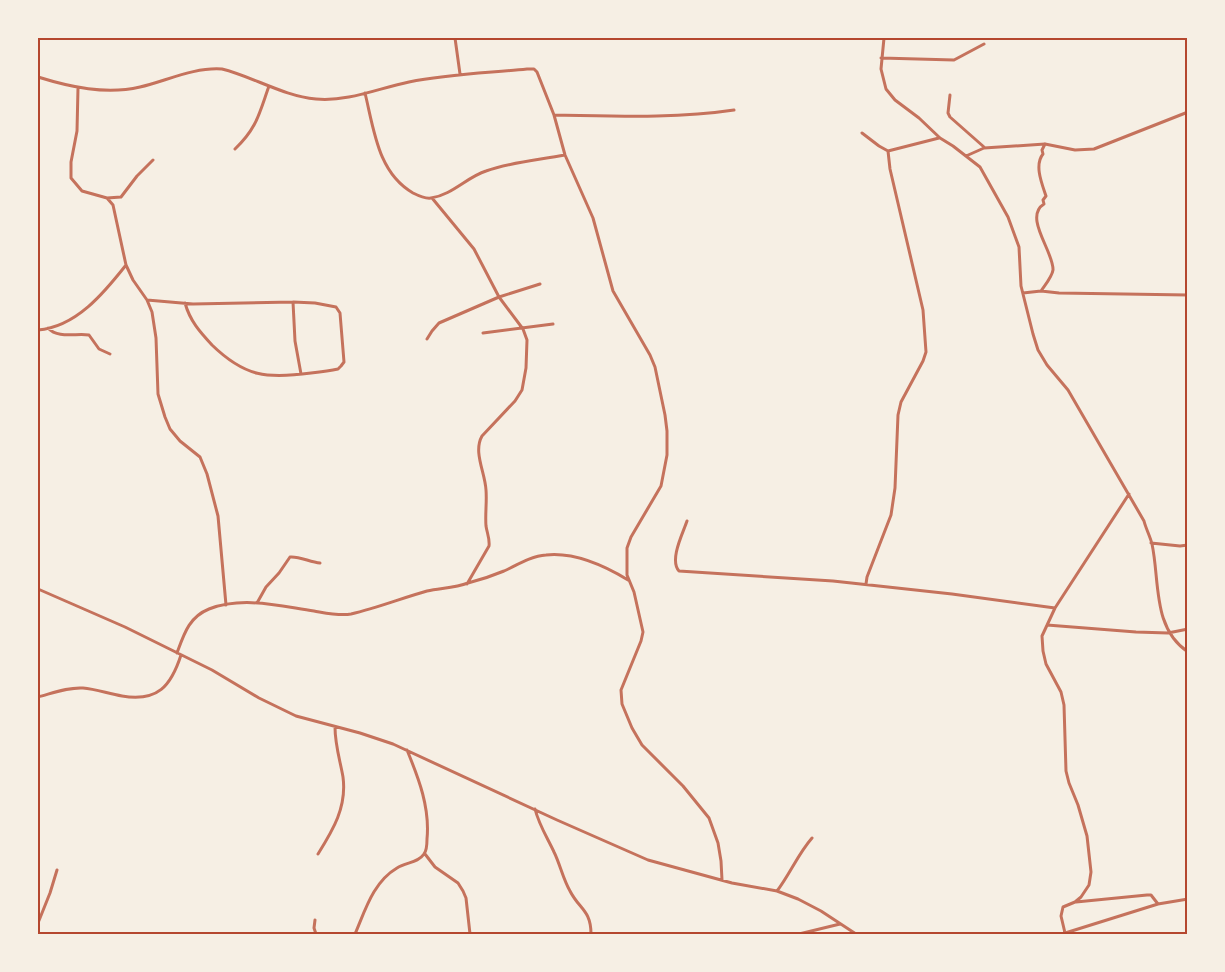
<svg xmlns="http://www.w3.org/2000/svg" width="1225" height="972" font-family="Cabin,sans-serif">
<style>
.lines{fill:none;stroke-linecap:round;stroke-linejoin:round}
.minor{stroke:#c5725c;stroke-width:3}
.neatline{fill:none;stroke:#b5482f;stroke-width:2}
</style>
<rect width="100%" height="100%" fill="#f6efe4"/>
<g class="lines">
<path class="minor" d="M455 38 460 74
M884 38 881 69 886 89 895 100 919 118 940 138 953 146 980 167 1008 217 1019 247 1021 286 1033 334 1038 350 1047 365 1068 390 1144 521C1146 529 1150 536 1152 544 1160 581 1152 628 1188 652
M881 58 954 60 984 44
M38 77C70 87 106 95 140 87 166 81 194 67 222 69 254 77 283 96 316 99 348 102 379 88 409 82 448 74 487 73 527 69H534L537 72 554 115 565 155 593 218 613 291 650 355 655 367 665 415 667 431V455L661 486 631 537 627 548V575L634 592 643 632 641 641 621 690 622 704 632 728 642 745 683 786 709 818 718 843 721 861 722 880
M78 88 77 131 71 162V178L82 191 107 198 113 205 126 265 133 280 147 300 152 312 156 338 158 394 165 417 170 429 180 441 200 457 207 474 218 516 226 605
M365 93C374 130 378 173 413 193 419 196 425 199 431 198 452 195 467 177 486 171 511 162 539 160 565 155
M950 95 948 113 950 117 984 147
M554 115C614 116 674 119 734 110
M862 133 879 146 888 151 939 138
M235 149C257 128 259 114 269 86
M966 156 984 148 1045 144 1075 150 1094 149 1188 112
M107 198 121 197 137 176 153 160
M432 198 474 249 499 297 523 329 527 340 526 368 522 390 515 401 482 436C473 452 485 472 486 490 487 502 485 514 486 526 487 533 490 539 489 546L467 584
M1041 291C1045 285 1052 277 1053 270 1054 252 1023 217 1044 204L1043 200 1046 196C1042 184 1034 165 1043 154L1042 150 1045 144
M1023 293 1041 291 1059 293 1188 295
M147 300 193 304 293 302 315 303 336 307 340 313 344 362 341 366 338 369C329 371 320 372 311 373 267 379 245 377 212 345 200 332 190 321 185 303
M293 302 295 341 301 374
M48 328C58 339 76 333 89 335L99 349 110 354
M38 330C76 327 104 293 126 265
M483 333 553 324
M427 339 432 331 439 323 499 297 540 284
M687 521C683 533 669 560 679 571L833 581 952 594 1055 608
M1151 543 1180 546 1188 545
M866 584 867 577 891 515 895 488 898 415 901 402 923 361 926 352 923 310 890 169 888 151
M38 589 125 627 212 670 259 698 296 716 360 733 393 744 557 820 648 860 732 883 777 891 798 899 821 911 856 934
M257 603 266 587 279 573 290 557C299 556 310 562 320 563
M1047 625 1136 632 1168 633 1188 629
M177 653C184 634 189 617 209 609 243 596 279 606 314 611 326 613 339 616 351 614 377 608 402 598 427 591 441 588 455 588 468 583 480 580 492 576 504 571 517 565 531 556 546 555 574 552 605 566 628 580
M38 697C53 693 68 687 83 688 96 689 109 694 122 696 158 702 171 686 181 655
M535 809C539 825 547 837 554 852 560 864 563 879 570 891 579 909 591 910 591 934
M318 854C333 830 347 807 343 777 340 760 335 745 335 727
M425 854 435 867 458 883 463 891 466 898 470 934
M777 891C790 874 798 854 812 838
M1076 902 1147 895H1151L1158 904
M315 920 314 928 316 934
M38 923 50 893 57 870
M1065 933 1061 916 1063 907 1075 902 1081 897 1089 885 1091 872 1087 836 1078 805 1069 783 1066 771 1064 705 1061 692 1046 664 1043 651 1042 636 1055 608 1129 494
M355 934C365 911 373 882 397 868 406 862 418 863 424 854 427 850 427 844 427 839 430 808 419 779 407 750
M799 934 840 924
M1062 934 1158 904 1188 899"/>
</g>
<rect width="1225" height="972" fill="none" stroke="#f6efe4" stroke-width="78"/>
<rect x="39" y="39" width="1147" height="894" class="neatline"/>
</svg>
